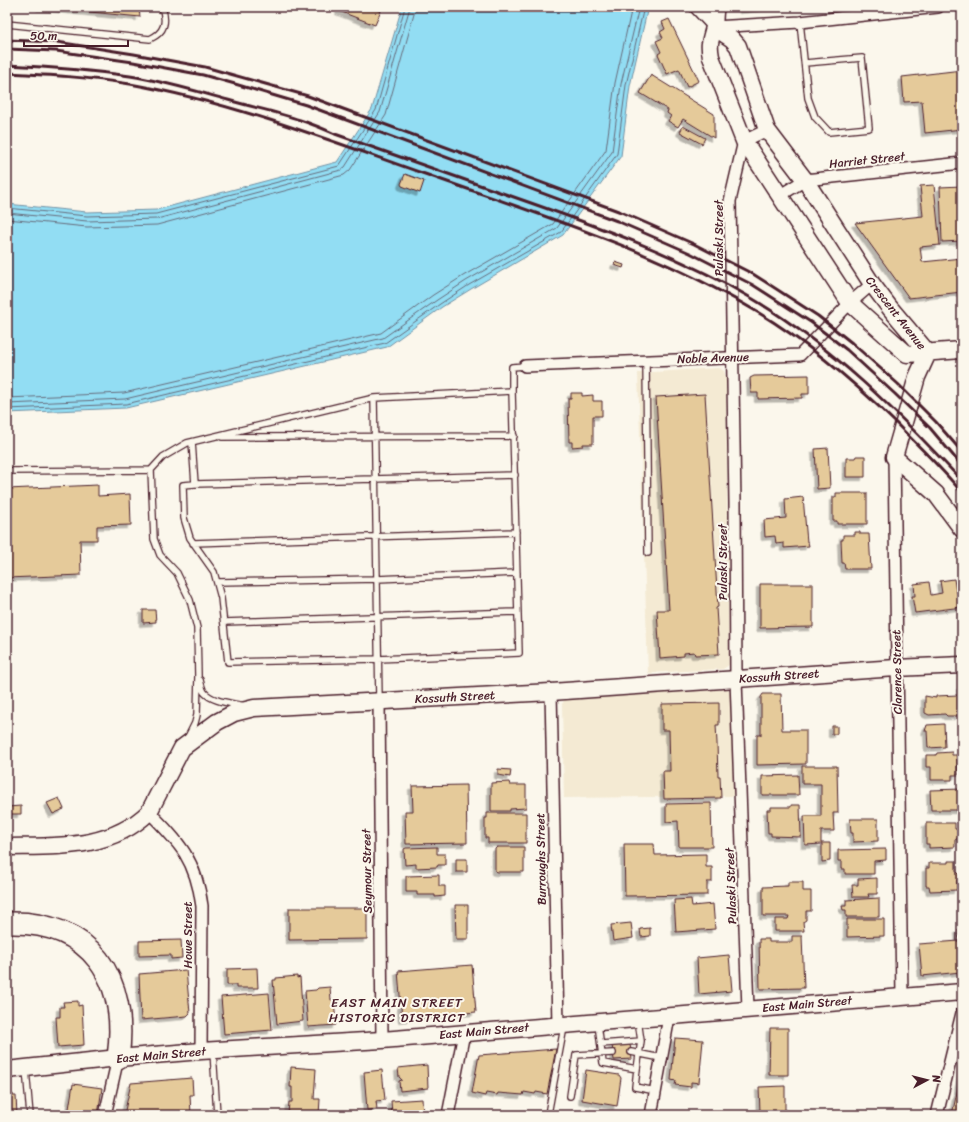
<svg xmlns="http://www.w3.org/2000/svg" width="969" height="1122" font-family="Sriracha,sans-serif">
<style>
.built{fill:#f4ead3}
.water{fill:#92ddf3;stroke:#7591a3}
.lines{fill:none;stroke-linecap:round;stroke-linejoin:round}
.shore{stroke:#676b7b;stroke-width:1}
.building{fill:#e5ca9a;stroke:#4a1f2b;filter:url(#shadow)}
.lane-casing{stroke:#4a1f2b;stroke-width:8}
.street-casing{stroke:#4a1f2b;stroke-width:14}
.secondary-casing{stroke:#4a1f2b;stroke-width:19}
.highway-casing{stroke:#4a1f2b;stroke-width:24}
.lane{stroke:#fbf7ec;stroke-width:5.5}
.street{stroke:#fbf7ec;stroke-width:11}
.secondary{stroke:#fbf7ec;stroke-width:16}
.highway{stroke:#fbf7ec;stroke-width:21}
.rail{stroke:#4a1f2b;stroke-width:3}
.labels{text-anchor:middle;stroke-width:4;stroke-linejoin:round;paint-order:stroke}
.street-label{font-size:12px;fill:#4a1f2b;stroke:#fbf7ec}
.neighbourhood-label{font-size:13px;letter-spacing:1px;fill:#4a1f2b;stroke:#fbf7ec}
</style>
<defs>
<filter id="shadow"><feDropShadow dx="-3.5" dy="3.5" stdDeviation="0" flood-color="#0004"/></filter>
</defs>
<rect width="100%" height="100%" fill="#fbf7ec"/>
<filter id="ink" filterUnits="userSpaceOnUse"><feTurbulence type="fractalNoise" baseFrequency=".025" numOctaves="2"/><feDisplacementMap in="SourceGraphic" scale="8" xChannelSelector="R" yChannelSelector="G"/><feConvolveMatrix kernelMatrix="1 2 1 2 8 2 1 2 1" color-interpolation-filters="sRGB"/></filter>
<g filter="url(#ink)">
<path class="built" d="M719 368 724 371 726 377 729 665 723 669 648 673 638 373Z
M728 689 731 692 732 697 733 796 564 798 562 704 565 699Z"/>
<path class="water" d="M402 7H648L630 86 621 156 563 235 471 289 442 307 387 347 126 408 7 413V204L87 212 156 210 337 162 372 109Z"/>
<g class="lines">
<path class="shore" d="M7 208 87 216 156 214 339 166 376 110 405 7
M7 213 87 221 157 219 341 170 345 167 380 112 410 7
M7 219 87 227 157 225 344 175 350 170 386 115 416 7
M7 398 124 393 381 333 433 295 463 276 553 224 606 150 615 83 632 7
M7 404 125 399 383 338 437 300 466 281 557 228 612 152 621 84 639 7
M7 409 126 404 385 343 440 304 469 285 561 232 617 154 626 85 644 7"/>
</g>
<path class="building" d="M40 7H134L139 8 140 17Z
M340 7H369L381 11 375 25 339 11Z
M743 7H771L743 10Z
M669 19 699 81 687 87 679 69 667 74 658 54 661 52 656 41 663 38 660 32 665 29 662 22Z
M962 70V129L925 133 922 101 904 102 902 77Z
M651 75 714 114V138L683 119 678 127 668 121 671 116 667 113 668 110 640 93Z
M683 126 705 138 702 144 680 132Z
M405 174 424 181 420 193 402 186 401 184Z
M934 185 940 245 920 247 922 262 962 258V292L909 298 855 223 923 216 920 186Z
M962 186V241L942 242 940 187Z
M615 262 624 265 623 268 614 265Z
M809 375V394H802V398L758 399V393H751L750 378 754 376Z
M571 393H582V396L593 395V401H602V416H593V444H583V446L572 447V442H569L568 399H571Z
M705 394 718 607 716 608 719 654 695 655 694 652 684 653V656L660 658 657 610H669L656 397Z
M828 448 830 488 817 489 815 449Z
M856 456H865V477H846V458H855Z
M98 485V496L130 494 131 525 97 526V540H80L81 575 7 578V489Z
M836 493H867V524H837V521H833V497H836Z
M803 497 807 542H808L809 546 784 548V543L776 544 775 536 765 537 764 520 786 518 785 499Z
M855 532H860V534H869L871 569H845L844 563H842L841 540H843V535H855Z
M954 579 956 592 962 591V607L915 613 912 596H915L914 584 929 582 931 595 942 593 940 581Z
M760 584H813V627L760 628Z
M143 610H155L156 622 143 623Z
M960 686H962V703H961Z
M763 694H781L782 730H806V764L757 765V735H761V697Z
M958 695V716H947L945 714 929 715 925 713V696L936 698V696Z
M719 703V725H716L717 743 718 776H720L721 798 664 799 663 771H670L669 730H662V704Z
M944 724 945 747 928 748 927 731H925L927 725Z
M832 726H837V734H832Z
M952 752V755H957L958 775H952V780H931V767H926V755H936L937 753Z
M802 766H837L838 813H833L834 831H821V843H830V861L822 862V844L805 845 804 816H821V784H802Z
M498 769 511 770 510 777 498 775Z
M798 775 799 795H762V776Z
M509 782 510 785H526V808L510 809V811H491V783Z
M466 785 467 843 406 844 405 811H413L412 786Z
M962 789V810H931L930 790Z
M59 798 64 809 53 814 47 803Z
M711 803 712 847H679L678 821 666 822V804Z
M791 805H800L801 837 771 836V833H768L767 810H771V807H791Z
M21 806V814H7V807Z
M487 813H526V843H488V838H485V818H487Z
M850 819H878V841L853 842V833H851Z
M926 823H955V829H961V839H955V847L929 848V844H926Z
M624 844H654L655 855 706 854V867H712V882H707V895L625 896Z
M437 847V854H445V865H438L437 867 416 868V864L405 865 404 849 406 848Z
M497 847H524V872H498L495 871V849Z
M886 849V860L874 861V874H845V869H841V861H838V850Z
M456 859H467V872H456Z
M948 861H956V871L959 874V879L957 880V890L930 891 929 886H926V868H929V863H948Z
M439 875V886H445V896L435 897V895H417V892H406V876Z
M877 878V894H868L869 897H853L852 885H858V879Z
M788 882H803V891H811V911H806V920L803 922 804 931H775V919H788L789 916H763V887L788 886Z
M879 898V917H846V910H843L842 906H846V900Z
M691 899 692 906 713 904 715 929 676 932 674 900Z
M455 905H468V939H456Z
M289 908H367V939L289 940Z
M847 919H884V936L847 937Z
M631 923 633 938 613 941 611 925Z
M650 928V936L641 937 640 929Z
M958 930H962V942H959L961 972 922 976 919 944 959 941Z
M792 936H802L804 988 760 989 759 939H769V942H792Z
M181 940 182 958 171 959V955L139 956V941Z
M729 955 732 991 699 994 697 958Z
M472 965 476 1012 402 1019 398 971Z
M257 968 258 988H236V985H227V969Z
M186 970 190 1013 187 1016 141 1020 139 974Z
M297 976V978L300 977 303 1021 277 1024 273 980H276V978Z
M330 987 331 1000 334 999 336 1025 308 1027 305 991 316 990 318 988Z
M269 993 272 1030 224 1034 221 997Z
M78 1001V1006L82 1005 84 1045 58 1047 56 1017H60V1007H64L63 1002Z
M770 1028H788V1075H769Z
M675 1038 703 1040 699 1083 691 1082V1087L675 1085 676 1081 671 1080Z
M630 1044 632 1059 614 1060 612 1045Z
M556 1049 547 1094 536 1092 535 1094 524 1092 523 1095 498 1093 497 1095 486 1093 485 1096 472 1093 479 1055Z
M427 1065 428 1088 400 1091 399 1081 402 1080 399 1077 398 1068Z
M291 1067 316 1069 314 1099H320L319 1115H288L289 1102H292V1087H290Z
M962 1069V1115H952Z
M382 1070 385 1100 376 1101 377 1109 367 1110 364 1072Z
M586 1070 619 1075 621 1078 617 1106 582 1100Z
M192 1078 193 1095H190L191 1115H124L131 1083Z
M73 1084 102 1088 98 1115H68Z
M785 1086V1111L760 1112 759 1087Z
M7 1093 13 1094V1096H16L17 1115H7Z
M422 1099 423 1115H392L391 1101Z"/>
<g class="lines">
<defs>
<path id="lane" d="M800 22 808 98 815 117 829 132 869 128 862 58 805 63
M7 24 150 39C165 32 167 22 162 7
M646 361 648 553
M512 391V367L525 366
M222 437 514 436
M192 442 195 484 183 485 184 518 190 538 214 572 221 598 228 662 378 659 519 653 512 391 374 398
M7 471 151 470
M195 484 515 475
M193 543 516 532
M217 582 377 579 517 573
M224 622 518 612
M200 680C201 684 202 689 204 692 212 702 232 703 244 706
M188 737 195 723 197 715 198 676 197 628 190 600 177 573 160 555 154 539 151 470 163 457 187 443 374 398 379 700
M638 1020 641 1041
M598 1024 603 1063 637 1069 641 1041 601 1044
M213 1051 217 1115
M631 1052 661 1058
M26 1069 30 1115
M637 1069 635 1087 656 1091
M570 1096 576 1055 613 1053
M546 1115 548 1114 564 1027"/>
<path id="street" d="M695 7 714 27 800 22 938 7
M779 196 805 180 962 163
M525 366 800 355 850 303 872 284
M894 457 902 996
M551 692 558 1025
M379 701 382 1040
M149 812C180 843 196 860 202 906L201 1051
M748 1009 736 680 735 503 730 201 744 141 767 130
M105 1115 118 1058
M448 1115 464 1033
M651 1115 669 1017
M937 1115 962 1013"/>
<path id="secondary" d="M716 7C714 14 715 21 714 27 711 41 708 41 711 57L744 141 850 303 907 354 962 350
M714 27 732 39 738 46 767 130 805 180 872 284 890 308 928 353
M928 353 917 377 894 457 936 494 962 529
M7 847C57 846 110 850 149 812L182 748 217 722 234 713 254 708 551 692 896 668 962 665
M7 1070 118 1058 201 1051 382 1040 962 992"/>
<path id="highway" d="M7 923C91 920 129 979 118 1058"/>
</defs>
<use href="#lane" class="lane-casing"/>
<use href="#street" class="street-casing"/>
<use href="#secondary" class="secondary-casing"/>
<use href="#highway" class="highway-casing"/>
<use href="#lane" class="lane"/>
<use href="#street" class="street"/>
<use href="#secondary" class="secondary"/>
<use href="#highway" class="highway"/>
<path class="rail" d="M7 40 57 42 134 54 205 67 308 96 621 212 694 244 753 274 818 316 852 343 898 384 936 422 962 452
M7 49 56 51 133 62 203 75 235 84 306 105 617 221 690 253 753 285 812 323 847 350 895 394 930 428 962 466
M7 65C48 67 89 70 130 76 163 81 196 91 228 100 252 107 277 112 300 120 312 124 324 129 335 134 381 150 426 166 471 182 567 216 665 247 753 299 833 347 899 413 962 481
M7 73C48 75 89 77 130 84 230 102 326 139 422 173 534 213 650 248 754 310 806 341 853 381 896 423 918 446 942 468 962 493"/>
</g>
</g>
<g class="labels">
<g class="street-label">
<text transform="translate(867 160) rotate(-6)" y="4">Harriet Street</text>
<text transform="translate(719 238) rotate(-90)" y="4">Pulaski Street</text>
<text transform="translate(896 313) rotate(52)" y="4">Crescent Avenue</text>
<text transform="translate(713 358) rotate(-2)" y="4">Noble Avenue</text>
<text transform="translate(723 562) rotate(-90)" y="4">Pulaski Street</text>
<text transform="translate(897 672) rotate(-91)" y="4">Clarence Street</text>
<text transform="translate(779 676) rotate(-4)" y="4">Kossuth Street</text>
<text transform="translate(455 697) rotate(-3)" y="4">Kossuth Street</text>
<text transform="translate(541 859) rotate(-91)" y="4">Burroughs Street</text>
<text transform="translate(367 871) rotate(-91)" y="4">Seymour Street</text>
<text transform="translate(731 886) rotate(-92)" y="4">Pulaski Street</text>
<text transform="translate(188 935) rotate(-90)" y="4">Howe Street</text>
<text transform="translate(807 1004) rotate(-5)" y="4">East Main Street</text>
<text transform="translate(484 1031) rotate(-5)" y="4">East Main Street</text>
<text transform="translate(161 1055) rotate(-5)" y="4">East Main Street</text>
</g>
<g class="neighbourhood-label">
<text x="397" y="1007">EAST MAIN STREET<tspan x="397" dy="15">HISTORIC DISTRICT</tspan></text>
</g>
</g>
<rect width="969" height="1122" fill="none" stroke="#fbf7ec" stroke-width="24"/>
<rect x="12" y="12" width="945" height="1098" fill="none" stroke="#4a1f2b" stroke-width="1.5" filter="url(#ink)"/>
<g transform="translate(927 1080) rotate(83)" stroke="#fbf7ec" stroke-width="3" paint-order="stroke">
<path d="M0-3L7 15L0 10L-7 15Z" fill="#4a1f2b"/>
<text y="-6" font-size="11" font-weight="bold" text-anchor="middle" fill="#4a1f2b">N</text>
</g>
<path d="M24 40v6h104v-6" fill="none" stroke="#4a1f2b" stroke-width="2"/>
<text x="30" y="40" font-size="12" fill="#4a1f2b" stroke="#fbf7ec" stroke-width="3" paint-order="stroke">50 m</text>
</svg>
